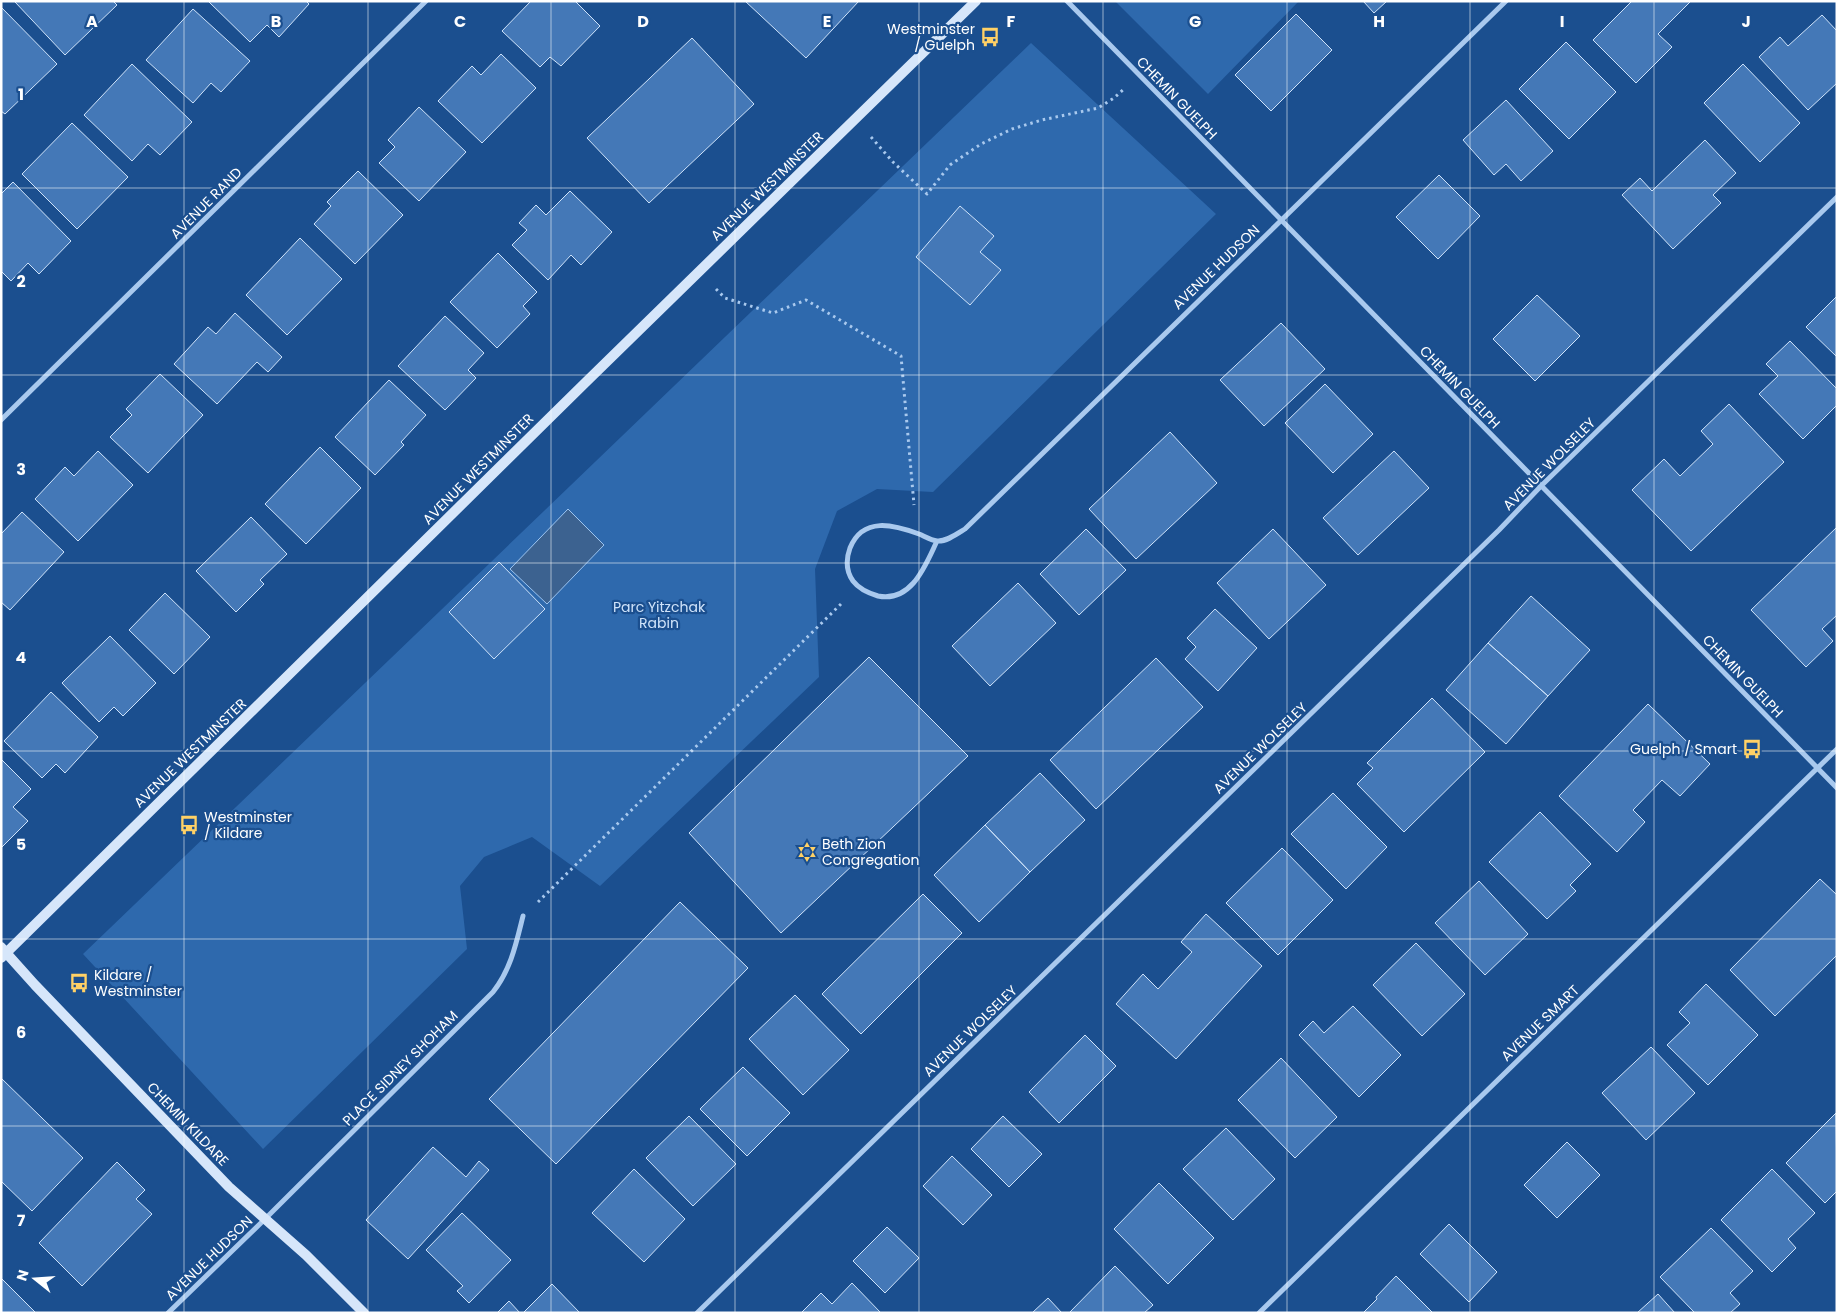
<svg xmlns="http://www.w3.org/2000/svg" width="1838" height="1314" font-family="Poppins,sans-serif">
<style>
.green{fill:#2e69ad}
.water{fill:#3c6290;stroke:#9cc4f0}
.building{fill:#4478b7;stroke:#cfe3fa}
.lines{fill:none;stroke-linecap:round;stroke-linejoin:round}
.path{stroke:#a9c9ee;stroke-width:3;stroke-dasharray:2.5 4;stroke-linecap:butt}
.street{stroke:#a9c9ee;stroke-width:5}
.secondary{stroke:#d6e6fa;stroke-width:10}
.grid{fill:none;stroke:#fff;stroke-width:1;stroke-opacity:0.55}
.labels{text-anchor:middle;stroke-width:4.5;stroke-linejoin:round;paint-order:stroke}
.poi-label{font-size:14px;fill:#fff;stroke:#1b4f8f;text-anchor:start}
.street-label{font-size:14px;fill:#fff;stroke:#1b4f8f}
.park-label{font-size:14px;fill:#cfe3fa;stroke:#1b4f8f}
.grid-label{font-size:16px;text-anchor:middle;font-weight:bold;fill:#fff;stroke:#1b4f8f;stroke-width:4.5;stroke-linejoin:round;paint-order:stroke}
</style>
<rect width="100%" height="100%" fill="#1b4f8f"/>
<path class="green" d="M1115 1H1299L1208 94Z
M1031 43 1216 214 933 492 877 489 837 511 815 569 819 677 600 886 532 837 484 857 460 886 467 949 263 1149 83 954Z"/>
<path class="water" d="M568 509 604 545 547 604 510 569Z"/>
<path class="building" d="M16 1H113L117 5 65 55 15 2Z
M208 1H306L309 4 279 37 267 25 250 42Z
M531 1H575L600 26 561 66 550 57 540 67 502 31Z
M745 1H859L806 58Z
M1363 1H1387L1374 13Z
M1632 1H1691L1658 34 1672 47 1636 83 1593 40Z
M1 7 57 64 5 114 1 111Z
M193 9 250 61 221 92 211 83 193 103 146 60Z
M1296 14 1332 50 1271 111 1235 75Z
M1822 15 1837 31V83L1808 110 1759 57 1780 37 1788 46Z
M692 38 754 104 649 203 587 138Z
M1566 42 1616 92 1569 139 1519 89Z
M501 54 536 88 482 143 438 101 472 66 481 75Z
M132 64 192 122 160 155 148 144 132 161 84 115Z
M1743 64 1800 123 1760 162 1704 103Z
M1506 100 1553 151 1521 181 1506 164 1494 175 1463 140Z
M419 107 466 152 419 201 379 163 395 147 388 140Z
M72 123 128 177 77 229 22 174Z
M1705 140 1736 173 1713 195 1721 203 1673 249 1622 195 1640 178 1652 191Z
M358 171 403 215 355 264 314 224 331 206 327 202Z
M1439 175 1480 216 1438 259 1396 217Z
M13 182 71 241 39 274 28 263 11 281 1 271V194Z
M570 191 612 232 581 265 571 255 548 280 512 245 527 230 519 223 536 205 546 215Z
M960 206 994 236 980 252 1001 270 970 305 916 257Z
M300 238 342 279 287 335 246 295Z
M498 253 537 292 523 306 530 314 497 348 450 302Z
M1537 295 1580 336 1535 381 1493 339Z
M1837 296V357L1806 327Z
M235 313 282 357 268 372 257 362 217 404 174 364 208 327 216 334Z
M445 316 484 353 468 370 476 378 445 410 398 366Z
M1281 323 1325 369 1264 426 1220 380Z
M1790 341 1837 389V405L1803 439 1759 394 1778 376 1766 364Z
M160 374 203 415 148 473 110 437 132 415 126 409Z
M389 380 426 415 401 442 404 445 375 475 335 437Z
M1325 384 1373 434 1333 473 1285 423Z
M1729 404 1784 462 1691 551 1632 490 1664 459 1680 476 1713 444 1701 431Z
M1170 432 1217 483 1136 559 1089 509Z
M320 447 361 488 306 544 265 504Z
M98 451 133 485 78 541 35 499 65 467 74 476Z
M1394 451 1429 488 1358 555 1323 518Z
M22 512 64 552 10 610 1 602V534Z
M251 517 287 554 260 580 264 584 236 612 196 571Z
M1837 527V615L1822 629 1833 641 1806 667 1751 610Z
M1086 529 1126 570 1079 615 1040 574Z
M1273 529 1326 585 1269 639 1217 583Z
M499 562 545 609 494 659 449 612Z
M1018 583 1056 623 990 686 952 646Z
M165 593 210 637 174 674 129 630Z
M1531 596 1590 650 1548 696 1488 643Z
M1215 609 1257 648 1218 691 1185 659 1196 647 1187 638Z
M110 636 156 683 123 716 114 707 99 722 62 683Z
M1488 643 1548 696 1506 744 1446 690Z
M869 657 968 756 781 933 689 833Z
M1156 658 1203 707 1096 809 1050 760Z
M51 692 98 737 65 773 56 764 42 778 4 741Z
M1432 698 1485 752 1404 832 1357 784 1373 768 1367 763Z
M1648 704 1710 764 1680 796 1662 780 1633 810 1645 822 1617 852 1559 796Z
M1 759 31 789 13 807 28 821 1 848Z
M1040 773 1085 820 1030 872 985 825Z
M1333 793 1387 847 1346 889 1291 834Z
M1540 812 1591 864 1570 885 1576 891 1547 919 1489 862Z
M985 825 1030 872 979 922 934 875Z
M1282 848 1333 900 1278 955 1226 903Z
M1820 879 1837 895V955L1775 1016 1730 970Z
M1479 881 1528 934 1485 975 1435 923Z
M923 894 962 933 861 1034 822 994Z
M680 902 748 968 556 1164 489 1099Z
M1206 914 1262 966 1176 1059 1116 1004 1143 974 1158 989 1192 952 1181 942Z
M1416 943 1465 994 1422 1036 1373 985Z
M1706 984 1758 1035 1708 1085 1667 1045 1690 1023 1679 1012Z
M795 995 849 1050 803 1095 749 1039Z
M1353 1006 1401 1055 1359 1097 1299 1035 1313 1021 1324 1033Z
M1085 1035 1116 1066 1059 1123 1029 1092Z
M1651 1047 1695 1093 1646 1140 1602 1093Z
M1281 1058 1337 1117 1295 1158 1238 1100Z
M743 1067 790 1113 747 1156 700 1109Z
M1 1078 83 1158 32 1211 1 1181Z
M1836 1113 1837 1191 1825 1203 1786 1163Z
M689 1116 736 1164 693 1206 646 1158Z
M1003 1116 1042 1154 1009 1187 971 1149Z
M1226 1128 1275 1179 1233 1220 1183 1169Z
M1567 1142 1600 1175 1557 1218 1524 1185Z
M433 1147 466 1177 479 1161 489 1170 408 1259 366 1220Z
M952 1156 992 1195 963 1225 923 1186Z
M117 1162 145 1190 136 1199 152 1214 82 1286 39 1243Z
M634 1169 685 1219 644 1262 592 1213Z
M1772 1169 1815 1213 1788 1239 1796 1248 1772 1272 1721 1220Z
M1159 1183 1214 1238 1168 1284 1114 1229Z
M462 1213 511 1260 469 1303 457 1291 463 1286 426 1250Z
M1449 1224 1497 1272 1469 1302 1420 1254Z
M887 1227 919 1258 885 1293 853 1261Z
M1711 1228 1753 1271 1730 1293 1740 1304 1730 1313H1695L1660 1277Z
M1115 1266 1153 1305 1144 1313H1069Z
M1396 1276 1433 1313H1363L1377 1299 1376 1297Z
M1 1278 36 1313H1Z
M852 1283 881 1313H801L821 1293 832 1304Z
M552 1284 580 1313H523Z
M1658 1294 1675 1313H1637Z
M1048 1298 1062 1313H1032Z
M509 1301 520 1313H497Z"/>
<g class="lines">
<path class="path" d="M871 137 893 162 927 194 950 165 981 144 1012 129 1042 120 1098 108 1114 98 1124 89
M716 289 725 298 773 313 806 300 901 356 914 505
M538 902 843 602"/>
<path class="street" d="M1067 1 1837 788
M1 420 426 1
M937 541C926 564 912 603 878 596 868 593 859 589 853 581 846 571 846 559 850 548 863 516 894 525 919 534 924 536 931 540 937 541 946 542 957 534 965 529L1506 1
M168 1313 265 1219 493 992C511 969 516 944 523 916
M697 1313 1499 530 1541 486 1837 197
M1259 1313 1837 749"/>
<path class="secondary" d="M1 947 35 985 229 1187 306 1255 364 1313
M1 958 586 382 976 1"/>
</g>
<path class="grid" d="M184 1V1313M368 1V1313M551 1V1313M735 1V1313M919 1V1313M1103 1V1313M1287 1V1313M1470 1V1313M1654 1V1313M1 188H1837M1 375H1837M1 563H1837M1 751H1837M1 939H1837M1 1126H1837"/>
<defs>
<symbol id="bus-bare" viewBox="-9 -9 18 18"><path d="M-5-6H5V4H4V6H2V4H-2V6H-4V4H-5ZM-3.5-4V0h7V-4ZM-3.5 1.2v1.5H-2V1.2ZM2 1.2v1.5H3.5V1.2Z" fill="#ffd166" stroke="#1b4f8f" stroke-width="2.5" paint-order="stroke"/></symbol>
<symbol id="synagogue-bare" viewBox="-9 -9 18 18"><path d="M0-6.5L5.6 3.2H-5.6ZM0 6.5L5.6-3.2H-5.6Z" fill="#ffd166" stroke="#1b4f8f" stroke-width="2.5" paint-order="stroke"/></symbol>
</defs>
<g fill-rule="evenodd">
<use href="#bus-bare" x="976" y="23" width="28" height="28"/>
<use href="#bus-bare" x="1738" y="735" width="28" height="28"/>
<use href="#bus-bare" x="175" y="811" width="28" height="28"/>
<use href="#synagogue-bare" x="793" y="838" width="28" height="28"/>
<use href="#bus-bare" x="65" y="969" width="28" height="28"/>
</g>
<g class="labels">
<g class="poi-label">
<text x="975" y="34" text-anchor="end">Westminster<tspan x="975" dy="16">/ Guelph</tspan></text>
<text x="1737" y="754" text-anchor="end">Guelph / Smart</text>
<text x="204" y="822">Westminster<tspan x="204" dy="16">/ Kildare</tspan></text>
<text x="822" y="849">Beth Zion<tspan x="822" dy="16">Congregation</tspan></text>
<text x="94" y="980">Kildare /<tspan x="94" dy="16">Westminster</tspan></text>
</g>
<g class="street-label">
<text transform="translate(1177 98) rotate(46)" y="5">CHEMIN GUELPH</text>
<text transform="translate(767 186) rotate(-44)" y="5">AVENUE WESTMINSTER</text>
<text transform="translate(206 203) rotate(-45)" y="5">AVENUE RAND</text>
<text transform="translate(1216 267) rotate(-44)" y="5">AVENUE HUDSON</text>
<text transform="translate(1460 387) rotate(46)" y="5">CHEMIN GUELPH</text>
<text transform="translate(1549 464) rotate(-45)" y="5">AVENUE WOLSELEY</text>
<text transform="translate(478 469) rotate(-45)" y="5">AVENUE WESTMINSTER</text>
<text transform="translate(1743 676) rotate(46)" y="5">CHEMIN GUELPH</text>
<text transform="translate(1260 748) rotate(-44)" y="5">AVENUE WOLSELEY</text>
<text transform="translate(190 753) rotate(-44)" y="5">AVENUE WESTMINSTER</text>
<text transform="translate(1540 1023) rotate(-44)" y="5">AVENUE SMART</text>
<text transform="translate(970 1031) rotate(-44)" y="5">AVENUE WOLSELEY</text>
<text transform="translate(400 1068) rotate(-45)" y="5">PLACE SIDNEY SHOHAM</text>
<text transform="translate(188 1124) rotate(46)" y="5">CHEMIN KILDARE</text>
<text transform="translate(209 1258) rotate(-44)" y="5">AVENUE HUDSON</text>
</g>
<g class="park-label">
<text x="659" y="612">Parc Yitzchak<tspan x="659" dy="16">Rabin</tspan></text>
</g>
</g>
<g class="grid-label">
<text x="92" y="27">A</text>
<text x="276" y="27">B</text>
<text x="460" y="27">C</text>
<text x="643" y="27">D</text>
<text x="827" y="27">E</text>
<text x="1011" y="27">F</text>
<text x="1195" y="27">G</text>
<text x="1379" y="27">H</text>
<text x="1562" y="27">I</text>
<text x="1746" y="27">J</text>
<text x="21" y="100">1</text>
<text x="21" y="287">2</text>
<text x="21" y="475">3</text>
<text x="21" y="663">4</text>
<text x="21" y="850">5</text>
<text x="21" y="1038">6</text>
<text x="21" y="1226">7</text>
</g>
<rect width="1838" height="1314" fill="none" stroke="#ffffff" stroke-width="5"/>
<g transform="translate(35 1279) rotate(287)" stroke="#1b4f8f" stroke-width="4" paint-order="stroke">
<path d="M0-4L9 19L0 12L-9 19Z" fill="#ffffff"/>
<text y="-8" font-size="14" font-weight="bold" text-anchor="middle" fill="#ffffff">N</text>
</g>
</svg>
